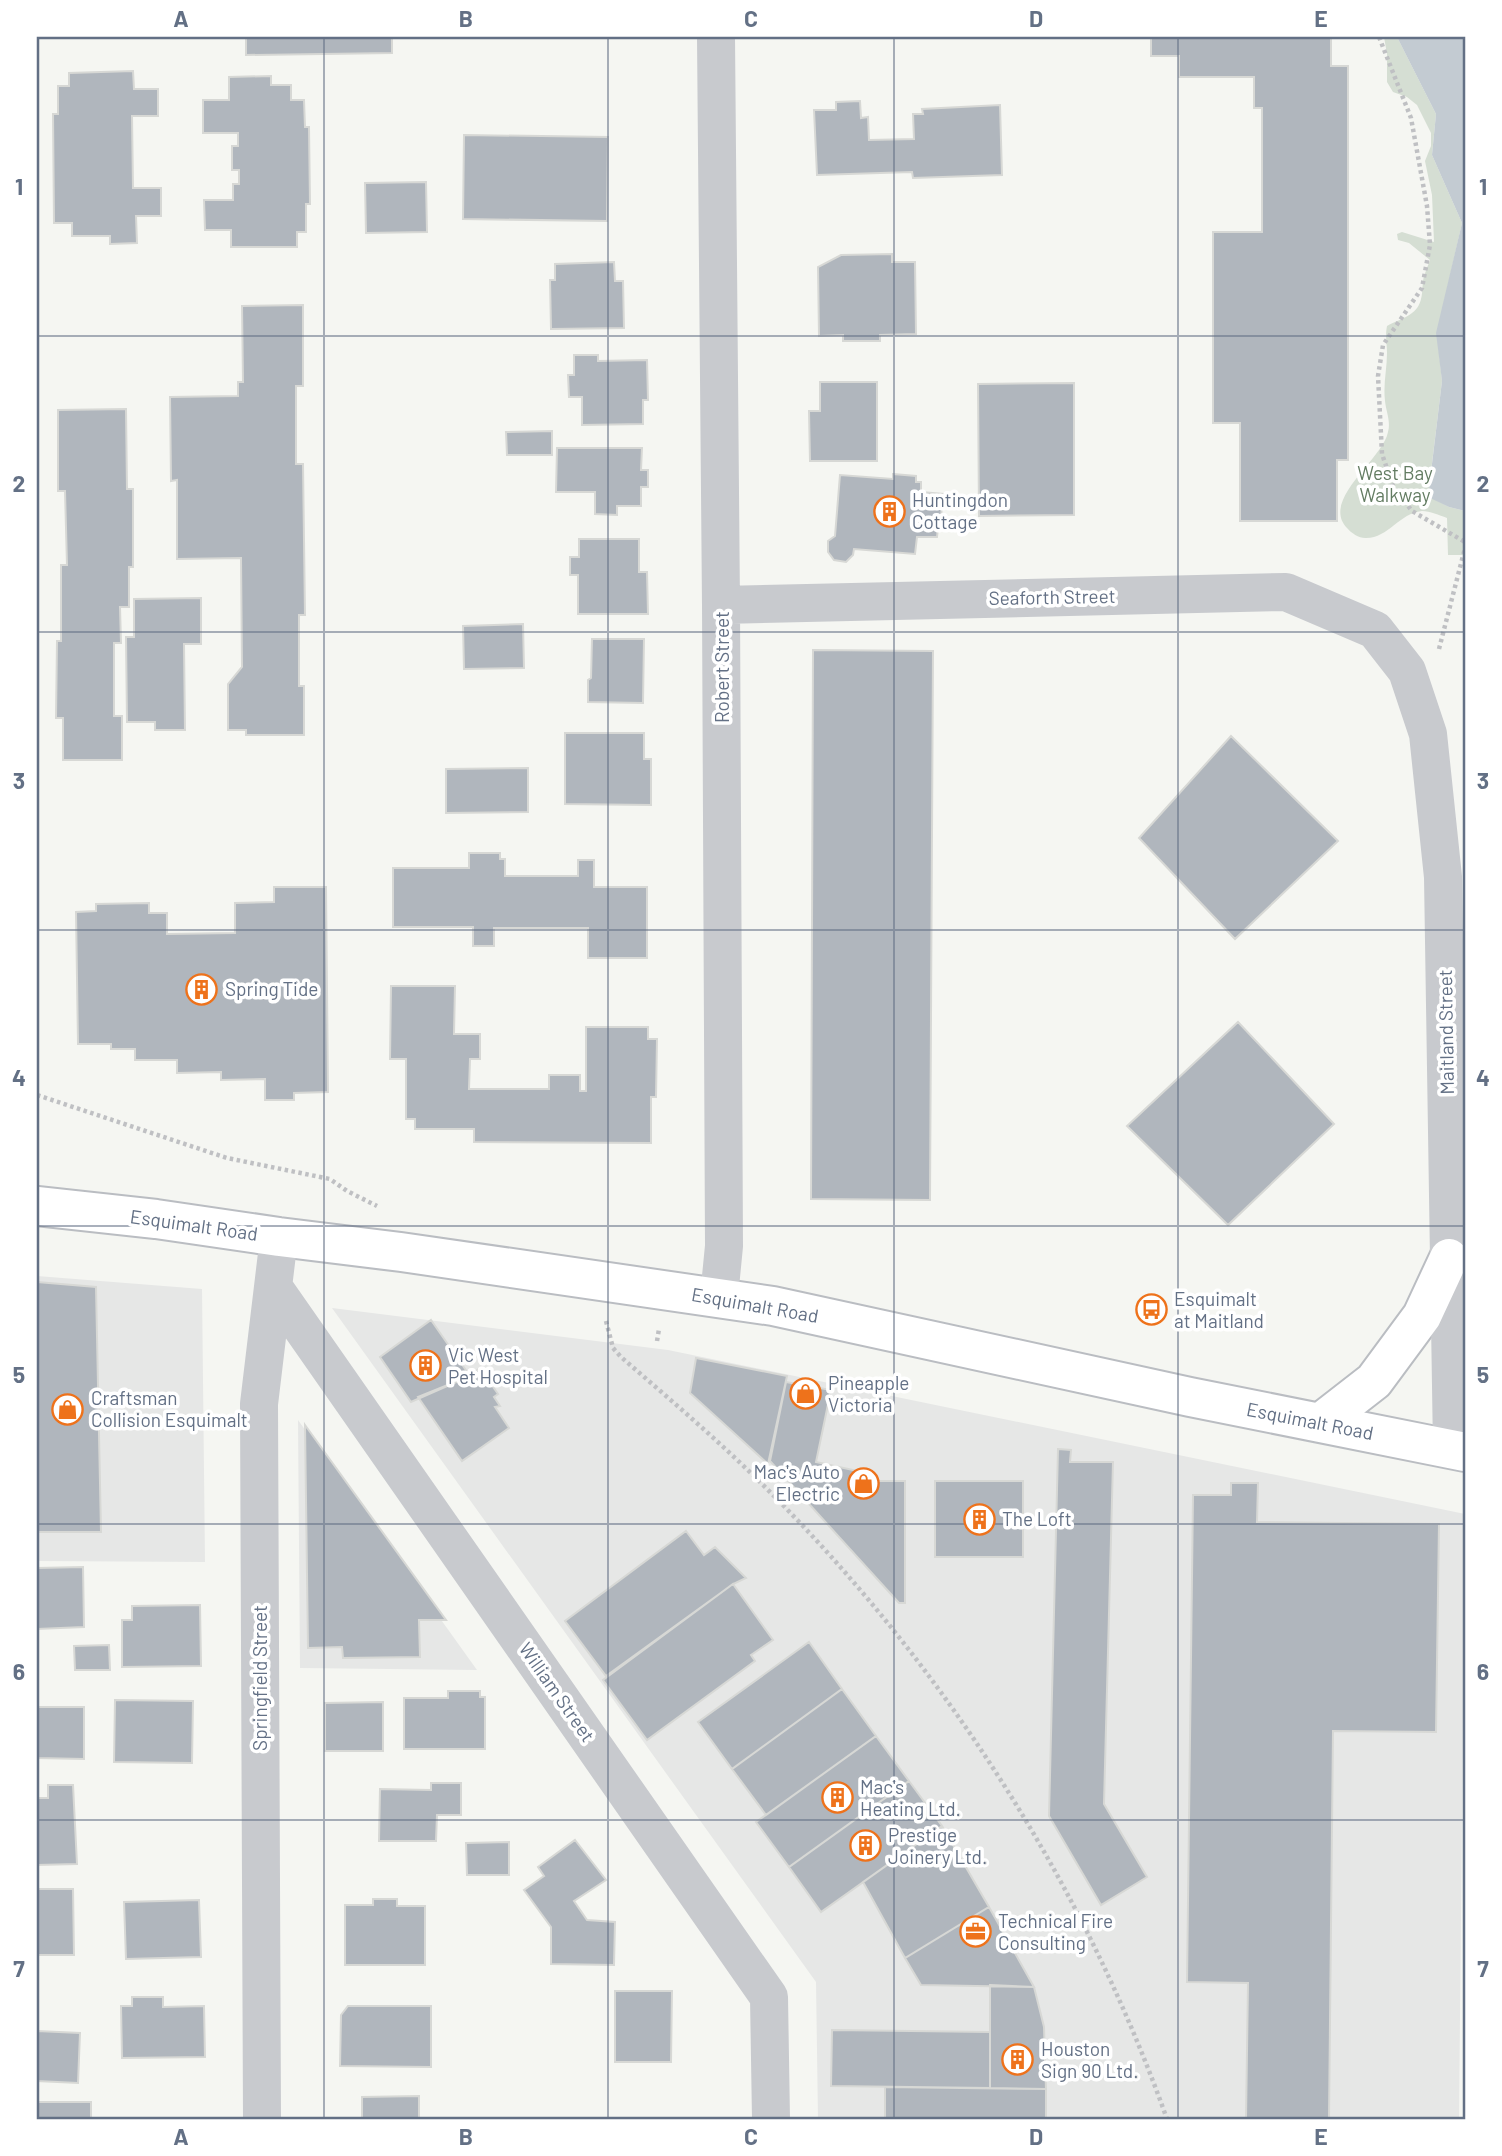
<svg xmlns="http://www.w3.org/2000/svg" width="1502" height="2156" font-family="Barlow,sans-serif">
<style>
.built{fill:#e6e7e6}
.green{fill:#d5ded3}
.water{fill:#c3cbd2}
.building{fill:#b0b6bd;stroke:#d7d8d5;stroke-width:2}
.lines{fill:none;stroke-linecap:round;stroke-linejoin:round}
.secondary-casing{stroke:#babdc2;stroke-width:42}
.path{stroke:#bfc0c3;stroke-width:4.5;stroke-dasharray:3.5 3.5;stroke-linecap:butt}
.minor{stroke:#c8cace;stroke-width:38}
.secondary{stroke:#fff;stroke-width:38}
.grid{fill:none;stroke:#637085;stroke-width:2;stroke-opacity:0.55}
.labels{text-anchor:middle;stroke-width:7;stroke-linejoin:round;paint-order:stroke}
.park-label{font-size:19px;fill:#637c62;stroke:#fff}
.poi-label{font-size:19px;fill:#637085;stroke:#fff;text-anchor:start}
.street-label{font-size:19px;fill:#637085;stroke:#fff}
.neatline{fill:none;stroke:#637085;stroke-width:2.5}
.grid-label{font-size:23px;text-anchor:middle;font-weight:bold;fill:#637085}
</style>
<rect width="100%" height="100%" fill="#f5f6f2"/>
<path class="built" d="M37 1276 202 1289 205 1562 37 1561Z
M332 1308 668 1350 1465 1514 1459 2119H818L816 1982Z
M298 1420 477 1670 300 1668Z"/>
<path class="green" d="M1384 37H1397L1436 114 1432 155 1462 223 1437 333 1442 381 1428 496 1449 507 1465 511V555H1448L1447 518C1439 515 1430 511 1422 511 1399 513 1388 539 1365 538 1359 538 1351 533 1347 528 1320 500 1383 459 1388 432 1391 422 1386 411 1385 401 1383 384 1387 369 1387 353 1387 343 1385 336 1387 326 1395 321 1405 319 1412 313 1425 304 1421 288 1424 276 1426 271 1428 265 1430 260L1409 243 1398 240 1397 234 1402 232 1434 242 1432 195 1425 161 1431 146V133L1417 105 1407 97 1393 92 1387 82V54Z"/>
<path class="water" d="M1397 37H1465V511L1449 507 1428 497 1442 381 1436 333 1462 223 1432 155 1436 114Z"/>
<path class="building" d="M246 37H392V53L246 55Z
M1151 37H1331V66H1348V460H1337V521H1240V423H1213V232H1262V108H1254V77H1179V56H1151Z
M133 71 134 89H158V116H132L133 188H161V216H136L137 243 110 244V236H72V223H54L53 114H58V86H69V73Z
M271 76V85H291V100H304L305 127H309L310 204H306V232H297V247H231V230H205L204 200H233V184H239V170H232V146H238V133H203V100H229V77Z
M860 101 861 118 868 117 869 140 914 139 913 114H923L922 109 1000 105 1002 175 913 178 912 172 817 175 814 110H836V102Z
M464 135 608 137 607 221 463 219Z
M426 182 427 232 366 233 365 183Z
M892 254V262H915L916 334 880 335V341H843V335L819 336 818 267 841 255Z
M614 262 615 281H623L624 328 551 329 550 280H555V264Z
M303 305V386H296V464H303L305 615H299V686H304V735H246V730H228V684L242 667 241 558 177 559V480L171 481 170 397 238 396V382H243L242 306Z
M574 355H598V361L647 360 648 400H643V424L582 425V397H569L568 375H574Z
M820 382H877V461H810L809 411H820Z
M1074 383V515L979 516 978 384Z
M126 409 127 489H133V567H129V607H120L121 643H114V716H122V760H63V718H56L57 641H61V565H67L65 491H58V410Z
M552 431V455H507L506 432Z
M557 448H642L641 470H648V487H641V506H617V515L595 514V492H556Z
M893 474 916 476V482H921V492L943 494 940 529 938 528 937 537H917L915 554 854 549 853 555 846 562 834 560 828 552V541L835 536 840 475 893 479Z
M579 539H639V572H647L648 614H578V575H570V557H579Z
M201 598V644H184L185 730H155V722H127L126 637H134V599Z
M523 624 524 668 464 669 463 626Z
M592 639H644L643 703 588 702V680L591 678Z
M813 650 933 651 930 1200 811 1199Z
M565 733H644V759H651V805L565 804Z
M1231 736 1338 841 1235 939 1139 838Z
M528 768V812L446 813V769Z
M469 853H500V859H505V876H578V860H594V887H647V958H588V928H494V946H473V927H393V868H469Z
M274 887H326L328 1092 294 1093V1100H265V1079L221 1080V1072L177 1073V1060H135V1049H111V1044H78L76 912 96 911V904L149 903V913H167V934L235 933V903L274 902Z
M391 986H455L454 1034H480V1059H470L469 1089H549V1075H580V1091H586V1027H648V1039H657L656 1097H651V1143L474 1142V1129H415V1119H406V1059H390Z
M1238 1022 1334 1124 1228 1225 1127 1126Z
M37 1282 96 1287 101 1532H37Z
M431 1320 470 1376 411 1402 380 1357Z
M696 1358 787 1376 768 1464 690 1393Z
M480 1368 498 1394 494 1397 500 1406 495 1407 509 1428 462 1461 418 1397 470 1376Z
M786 1382 831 1390 816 1462 876 1475 875 1481H905V1603H899L770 1461Z
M305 1425 446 1620H419L420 1657 343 1658 342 1647 308 1648Z
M1058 1449 1071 1450 1070 1462H1113L1104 1804 1147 1877 1101 1905 1049 1816Z
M935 1481H1023V1557H935Z
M1231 1483H1258L1257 1522 1439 1524 1436 1732 1333 1731 1329 2119H1246L1248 1983 1187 1982 1193 1495H1231Z
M686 1531 704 1555 715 1547 746 1578 733 1584 606 1676 565 1621Z
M83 1567 84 1627 37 1629V1568Z
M733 1584 773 1640 751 1655 755 1661 647 1740 603 1680Z
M200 1605 201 1666 122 1667V1620H132V1606Z
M809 1642 842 1689 732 1769 698 1722Z
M109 1645 110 1670H75L74 1646Z
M842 1689 876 1736 766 1815 732 1769Z
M448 1691H480V1697H485V1749H404V1698H448Z
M115 1700 193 1701 192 1763 114 1762Z
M383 1702V1751H325V1703Z
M37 1707H84V1759L37 1758Z
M876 1736 909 1781 789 1867 756 1822Z
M909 1781 942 1826 821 1912 789 1867Z
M431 1783H461V1815H437L436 1841H379L380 1789 431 1790Z
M48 1785H73L77 1864 37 1865V1798H48Z
M942 1826 989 1907 905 1958 863 1882Z
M575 1840 606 1880 574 1901 587 1920 615 1922 614 1965 551 1964V1927L524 1890 544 1876 538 1867Z
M509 1842V1875H467L466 1843Z
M37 1889H73L74 1955H37Z
M373 1899H397V1906H425V1965H345V1905H373Z
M199 1900 201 1957 126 1959 124 1902Z
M989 1907 1034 1987 921 1985 905 1958Z
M990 1985 1034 1987 1044 2027 1046 2089 990 2088Z
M615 1991H672L671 2062H615Z
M132 1997H163V2007L204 2006 205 2057 122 2058 121 2006H132Z
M348 2006H431V2067L340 2066 341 2015Z
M832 2030 990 2032V2088L831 2086Z
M37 2031 80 2033 78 2083 37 2081Z
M885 2087 1046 2089V2119H885Z
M419 2096V2119H362V2097Z
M37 2102H91V2119H37Z"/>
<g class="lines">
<defs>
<path id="secondary" d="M37 1206 156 1219 279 1237 401 1252 773 1306 1190 1397 1465 1452
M1320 1423 1374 1381 1422 1316 1449 1258"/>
</defs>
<use href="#secondary" class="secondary-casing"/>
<path class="path" d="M1379 37 1411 118 1427 206 1430 245 1422 288 1383 345 1378 376 1382 454 1393 486 1412 511 1465 542
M1439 649 1465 548
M37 1095 227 1158 330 1179 347 1191 377 1206
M606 1321 613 1348 621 1357C673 1402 726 1447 774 1496 948 1672 1084 1886 1167 2119
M657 1341 659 1329"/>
<path class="minor" d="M716 37 721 605 724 1246 719 1297
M721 605 1286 592 1375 630 1407 671 1428 734 1443 877 1452 1449
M274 1288 769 1997 771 2119
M262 2119 259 1404 279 1237"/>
<use href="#secondary" class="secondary"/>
</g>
<path class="grid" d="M324 37V2119M608 37V2119M894 37V2119M1178 37V2119M37 336H1465M37 632H1465M37 930H1465M37 1226H1465M37 1524H1465M37 1820H1465"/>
<defs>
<symbol id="building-ring" viewBox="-11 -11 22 22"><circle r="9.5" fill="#fff" stroke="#ee721b" stroke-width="1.5"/><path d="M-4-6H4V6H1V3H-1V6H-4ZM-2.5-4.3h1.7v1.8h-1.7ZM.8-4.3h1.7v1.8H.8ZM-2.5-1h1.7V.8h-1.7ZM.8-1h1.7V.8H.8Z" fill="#ee721b"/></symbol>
<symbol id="bus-ring" viewBox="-11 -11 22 22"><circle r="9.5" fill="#fff" stroke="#ee721b" stroke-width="1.5"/><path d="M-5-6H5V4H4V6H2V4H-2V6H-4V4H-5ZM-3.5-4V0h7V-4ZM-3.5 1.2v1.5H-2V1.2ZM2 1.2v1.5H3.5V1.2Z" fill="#ee721b"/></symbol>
<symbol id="shop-ring" viewBox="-11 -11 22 22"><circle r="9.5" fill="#fff" stroke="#ee721b" stroke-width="1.5"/><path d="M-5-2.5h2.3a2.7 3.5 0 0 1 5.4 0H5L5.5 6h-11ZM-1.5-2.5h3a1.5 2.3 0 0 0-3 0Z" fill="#ee721b"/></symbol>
<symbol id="office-ring" viewBox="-11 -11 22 22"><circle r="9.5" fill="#fff" stroke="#ee721b" stroke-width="1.5"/><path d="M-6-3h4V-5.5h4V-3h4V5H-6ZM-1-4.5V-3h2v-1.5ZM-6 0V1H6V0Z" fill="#ee721b"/></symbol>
</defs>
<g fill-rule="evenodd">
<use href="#building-ring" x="872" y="494" width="35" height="35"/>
<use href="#building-ring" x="184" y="972" width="35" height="35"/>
<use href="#bus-ring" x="1134" y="1292" width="35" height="35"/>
<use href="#building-ring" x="408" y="1348" width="35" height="35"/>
<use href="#shop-ring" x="788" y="1376" width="35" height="35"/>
<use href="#shop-ring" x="50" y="1392" width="35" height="35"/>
<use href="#shop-ring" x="846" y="1466" width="35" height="35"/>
<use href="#building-ring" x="962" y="1502" width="35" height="35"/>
<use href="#building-ring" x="820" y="1780" width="35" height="35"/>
<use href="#building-ring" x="848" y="1828" width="35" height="35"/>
<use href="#office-ring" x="958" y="1914" width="35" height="35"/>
<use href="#building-ring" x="1000" y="2042" width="35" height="35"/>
</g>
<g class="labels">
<g class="park-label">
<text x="1395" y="480">West Bay<tspan x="1395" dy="22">Walkway</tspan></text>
</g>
<g class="poi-label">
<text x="912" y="507">Huntingdon<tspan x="912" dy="22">Cottage</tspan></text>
<text x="225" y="996">Spring Tide</text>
<text x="1174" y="1306">Esquimalt<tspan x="1174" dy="22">at Maitland</tspan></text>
<text x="448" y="1362">Vic West<tspan x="448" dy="22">Pet Hospital</tspan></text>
<text x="828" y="1390">Pineapple<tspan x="828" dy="22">Victoria</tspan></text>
<text x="91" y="1405">Craftsman<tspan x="91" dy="22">Collision Esquimalt</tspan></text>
<text x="840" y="1479" text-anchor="end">Mac's Auto<tspan x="840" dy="22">Electric</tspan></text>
<text x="1002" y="1526">The Loft</text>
<text x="860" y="1794">Mac's<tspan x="860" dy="22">Heating Ltd.</tspan></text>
<text x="888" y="1842">Prestige<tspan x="888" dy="22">Joinery Ltd.</tspan></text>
<text x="998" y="1928">Technical Fire<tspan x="998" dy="22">Consulting</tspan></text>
<text x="1041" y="2056">Houston<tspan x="1041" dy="22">Sign 90 Ltd.</tspan></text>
</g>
<g class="street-label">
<text transform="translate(1052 597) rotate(-1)" y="7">Seaforth Street</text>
<text transform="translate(722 667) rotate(-90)" y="7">Robert Street</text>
<text transform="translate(1446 1032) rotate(-91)" y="7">Maitland Street</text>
<text transform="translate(194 1225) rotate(8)" y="7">Esquimalt Road</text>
<text transform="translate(755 1305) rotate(10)" y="7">Esquimalt Road</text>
<text transform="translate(1310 1421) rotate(11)" y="7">Esquimalt Road</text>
<text transform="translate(260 1678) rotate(-90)" y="7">Springfield Street</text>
<text transform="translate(557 1692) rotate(55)" y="7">William Street</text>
</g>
</g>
<rect width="1502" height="2156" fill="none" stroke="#ffffff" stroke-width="77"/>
<rect x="38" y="38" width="1426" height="2080" class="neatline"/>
<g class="grid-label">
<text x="181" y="27">A</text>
<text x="466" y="27">B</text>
<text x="751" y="27">C</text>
<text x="1036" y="27">D</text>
<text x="1321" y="27">E</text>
<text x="19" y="195">1</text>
<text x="1483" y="195">1</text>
<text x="19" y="492">2</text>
<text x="1483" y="492">2</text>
<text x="19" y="789">3</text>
<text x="1483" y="789">3</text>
<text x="19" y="1086">4</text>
<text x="1483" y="1086">4</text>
<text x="19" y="1383">5</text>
<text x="1483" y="1383">5</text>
<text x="19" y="1680">6</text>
<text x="1483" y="1680">6</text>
<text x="19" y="1977">7</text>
<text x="1483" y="1977">7</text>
<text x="181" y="2145">A</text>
<text x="466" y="2145">B</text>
<text x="751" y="2145">C</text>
<text x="1036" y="2145">D</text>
<text x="1321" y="2145">E</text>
</g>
</svg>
